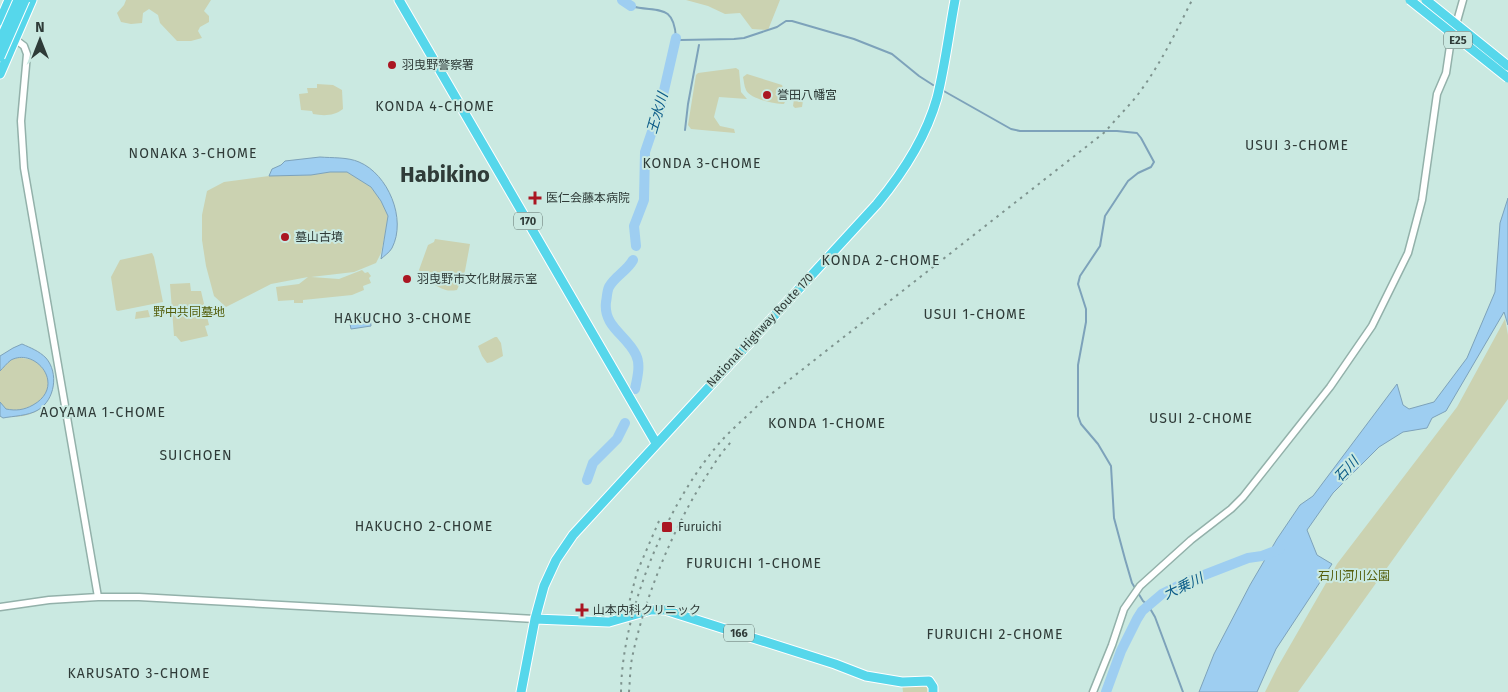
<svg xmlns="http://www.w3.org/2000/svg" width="1508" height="692" font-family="'Fira Sans','Noto Sans JP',sans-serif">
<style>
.green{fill:#cbd2b1}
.water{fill:#9ecef1;stroke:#7da2ba}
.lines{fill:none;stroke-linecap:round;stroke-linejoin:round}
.stream{stroke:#7da2ba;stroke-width:2}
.river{stroke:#9ecef1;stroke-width:10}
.minor-casing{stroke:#93b1aa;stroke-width:9}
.highway-casing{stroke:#fff;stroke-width:11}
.minor{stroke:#fff;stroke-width:6}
.highway{stroke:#56d7eb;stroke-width:9}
.rail{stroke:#7e938e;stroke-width:2;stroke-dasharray:2.5 5;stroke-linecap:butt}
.highway-bridge-casing{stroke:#fff;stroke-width:11;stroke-linecap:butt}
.highway-bridge{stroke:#56d7eb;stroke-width:9}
.poi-dot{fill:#aa1622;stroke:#cae9e1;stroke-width:2}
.labels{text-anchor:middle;stroke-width:4;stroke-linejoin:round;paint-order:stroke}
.shield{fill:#cae9e1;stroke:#5e6f6b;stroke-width:1}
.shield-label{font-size:11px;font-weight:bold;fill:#2f3b38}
.poi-label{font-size:12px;fill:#2f3b38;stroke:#cae9e1;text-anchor:start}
.park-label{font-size:12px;fill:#545e0c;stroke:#cae9e1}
.street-label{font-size:12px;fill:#2f3b38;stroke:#cae9e1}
.neighbourhood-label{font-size:14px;letter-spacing:1px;fill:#2f3b38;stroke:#cae9e1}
.water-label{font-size:14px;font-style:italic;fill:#0d5d89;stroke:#cae9e1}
.town-label{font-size:22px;font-weight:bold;fill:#2f3b38;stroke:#cae9e1}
</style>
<rect width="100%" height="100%" fill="#cae9e1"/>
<path class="green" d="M126 0H211L204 11 209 16V22L200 27 198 31 202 38 191 41H177L160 23 158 15 149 9 143 13 142 23 131 24 121 22 117 13 124 5Z
M686 0H780L768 30 752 29 740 13 725 14 708 6Z
M736 68 739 70 741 92 747 99 719 97 714 117 720 126 734 129 735 133 691 129 688 125 696 75 698 73Z
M747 74 782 85 787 97 784 104C775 104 750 99 746 90 744 86 744 81 743 77Z
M317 84 333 85 342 90 343 109C334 116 324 116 313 114L312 111 301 110 299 94 308 93 307 88H317Z
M798 91 804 94 802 107 795 108 793 106 795 92Z
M330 172H347L371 187 381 201 388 216 385 234 381 253 376 263 354 272 311 277 339 279 362 270 365 273 368 272 371 276 369 278 371 283 363 286 364 290 352 295 303 300V303H294V300L278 301 276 287 299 284 308 277 271 284 226 307 214 296 206 266 202 240V215L207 191 224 182 269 176 311 175Z
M435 239 470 244 465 271 457 290C444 292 442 288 433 284 431 283 426 282 425 281 421 278 422 274 419 270L428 245 434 242Z
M152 253 154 257 163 302 118 311 116 310 111 277 120 260Z
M190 283 191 291H201L209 325 205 326 208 336 181 342 176 336H174L170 284Z
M148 310 150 317 135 319 136 312Z
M1505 319 1508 335V399L1298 692H1265L1277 668 1337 564 1457 407Z
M495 337H497L501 343 503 356 492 362 487 363 482 356 478 346Z
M16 357 40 361C47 371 53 385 48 398 43 415 16 420 1 415L0 413V366Z
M902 683H927L931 692H903Z"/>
<path class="water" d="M320 157C332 158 348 157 359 162 388 174 407 219 392 248 390 252 384 256 381 259L388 216 381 201 371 187 347 172H330L311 175 269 176 272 169 281 165 285 161Z
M1508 198V325L1504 312 1446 411 1432 418 1427 428 1403 432 1379 447 1333 493 1307 530 1317 555 1332 564 1276 649 1257 692H1199L1214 654 1250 585 1277 539 1300 505 1313 496 1397 384 1403 405 1409 409 1434 402 1467 358 1495 292 1500 223Z
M370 317 371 326 351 329 349 319Z
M22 344C31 348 39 351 46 358 59 373 55 400 38 410 28 416 13 416 3 418L0 416V402L6 409C16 411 24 410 33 405 67 386 36 347 11 360 7 363 3 368 0 371V356L13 348Z"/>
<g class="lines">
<path class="stream" d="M631 6C656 13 674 2 676 38L681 40 734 39 744 38 777 27 786 21H792L854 39 892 54 919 76 933 85
M942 90 1011 129 1020 131H1117L1137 133 1141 138 1154 162 1151 167 1138 173 1128 181 1105 216 1100 246 1080 276 1078 284 1086 309V322L1078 365V416L1081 424 1098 444 1111 466 1114 518 1125 559 1132 583 1143 601 1148 605 1155 617 1183 692
M685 130 688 104 699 45"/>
<path class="river" d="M622 0 631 6
M636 246 634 226 644 200 645 152 660 108 676 38
M633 260C627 271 615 276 609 287 607 291 607 297 606 302 603 327 627 335 636 355 641 365 637 379 635 389
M587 480 593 463 617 439 625 423
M1106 692 1121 651 1137 619 1142 611 1162 594 1186 582 1248 558 1262 556 1280 549"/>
<defs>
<path id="minor" d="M12 37 24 46 27 54 21 121 24 168 98 597
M0 607 49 600 98 597H139L535 619
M1093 692 1112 645 1124 609 1140 586 1191 540 1231 509 1243 497 1330 387 1372 326 1408 253 1422 200 1437 94 1446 73 1450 46 1463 0"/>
<path id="highway" d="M399 0 656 443
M0 21 9 0
M0 74 32 0
M535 619 609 622 651 610H665L835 664 866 676 902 682 929 681 933 687V692
M521 692 535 619 544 586 556 560 573 535 877 204C902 174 926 137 937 98 945 66 949 32 955 0"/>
</defs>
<use href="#minor" class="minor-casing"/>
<use href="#highway" class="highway-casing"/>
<use href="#minor" class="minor"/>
<use href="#highway" class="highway"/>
<path class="rail" d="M626 615 637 572 659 521
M621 692C622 610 668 500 723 439 735 426 749 415 761 402L1105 132C1115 120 1126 109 1136 97 1159 67 1175 34 1192 0
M629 692C630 681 630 669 632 658 645 596 674 525 709 472 716 461 723 450 732 441"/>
<defs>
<path id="highway-bridge" d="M1410 0 1508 78
M1426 0 1508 66
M0 41 18 0
M0 57 25 0"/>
</defs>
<use href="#highway-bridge" class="highway-bridge-casing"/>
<use href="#highway-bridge" class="highway-bridge"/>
</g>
<g class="poi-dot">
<circle cx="392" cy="65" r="5"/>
<circle cx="767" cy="95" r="5"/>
<path d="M532.5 190.5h5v5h5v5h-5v5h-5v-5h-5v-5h5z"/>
<circle cx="285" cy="237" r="5"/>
<circle cx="407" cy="279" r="5"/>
<rect x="661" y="521" width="12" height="12" rx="2.5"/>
<path d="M579.5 602.5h5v5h5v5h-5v5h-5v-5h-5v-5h5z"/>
</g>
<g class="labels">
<g class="shield">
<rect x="1444" y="31.5" width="28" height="17" rx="4"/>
<rect x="514" y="212.5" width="28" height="17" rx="4"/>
<rect x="724" y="624.5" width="30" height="17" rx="4"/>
</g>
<g class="shield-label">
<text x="1458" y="44">E25</text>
<text x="528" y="225">170</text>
<text x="739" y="637">166</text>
</g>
<g class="poi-label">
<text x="402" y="69">羽曳野警察署</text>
<text x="777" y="99">誉田八幡宮</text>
<text x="546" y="202">医仁会藤本病院</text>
<text x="295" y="241">墓山古墳</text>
<text x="417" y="283">羽曳野市文化財展示室</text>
<text x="678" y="531">Furuichi</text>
<text x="593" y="614">山本内科クリニック</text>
</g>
<g class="park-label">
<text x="189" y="316">野中共同墓地</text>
<text x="1354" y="580">石川河川公園</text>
</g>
<g class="street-label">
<text transform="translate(760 330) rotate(-47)" y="4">National Highway Route 170</text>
</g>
<g class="neighbourhood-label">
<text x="435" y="111">KONDA 4-CHOME</text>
<text x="1297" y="150">USUI 3-CHOME</text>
<text x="193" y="158">NONAKA 3-CHOME</text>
<text x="702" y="168">KONDA 3-CHOME</text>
<text x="881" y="265">KONDA 2-CHOME</text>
<text x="975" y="319">USUI 1-CHOME</text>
<text x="403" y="323">HAKUCHO 3-CHOME</text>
<text x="103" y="417">AOYAMA 1-CHOME</text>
<text x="1201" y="423">USUI 2-CHOME</text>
<text x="827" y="428">KONDA 1-CHOME</text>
<text x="196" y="460">SUICHOEN</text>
<text x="424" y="531">HAKUCHO 2-CHOME</text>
<text x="754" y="568">FURUICHI 1-CHOME</text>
<text x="995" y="639">FURUICHI 2-CHOME</text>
<text x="139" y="678">KARUSATO 3-CHOME</text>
</g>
<g class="water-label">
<text transform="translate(657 113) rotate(-74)" y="5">王水川</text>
<text transform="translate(1346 469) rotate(-47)" y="5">石川</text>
<text transform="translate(1183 586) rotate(-25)" y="5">大乗川</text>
</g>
<g class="town-label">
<text x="445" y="182">Habikino</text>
</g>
</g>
<g transform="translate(40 40)" stroke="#cae9e1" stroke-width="4" paint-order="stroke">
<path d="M0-4L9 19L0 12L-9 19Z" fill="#2f3b38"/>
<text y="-8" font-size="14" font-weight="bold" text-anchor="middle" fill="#2f3b38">N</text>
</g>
</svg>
